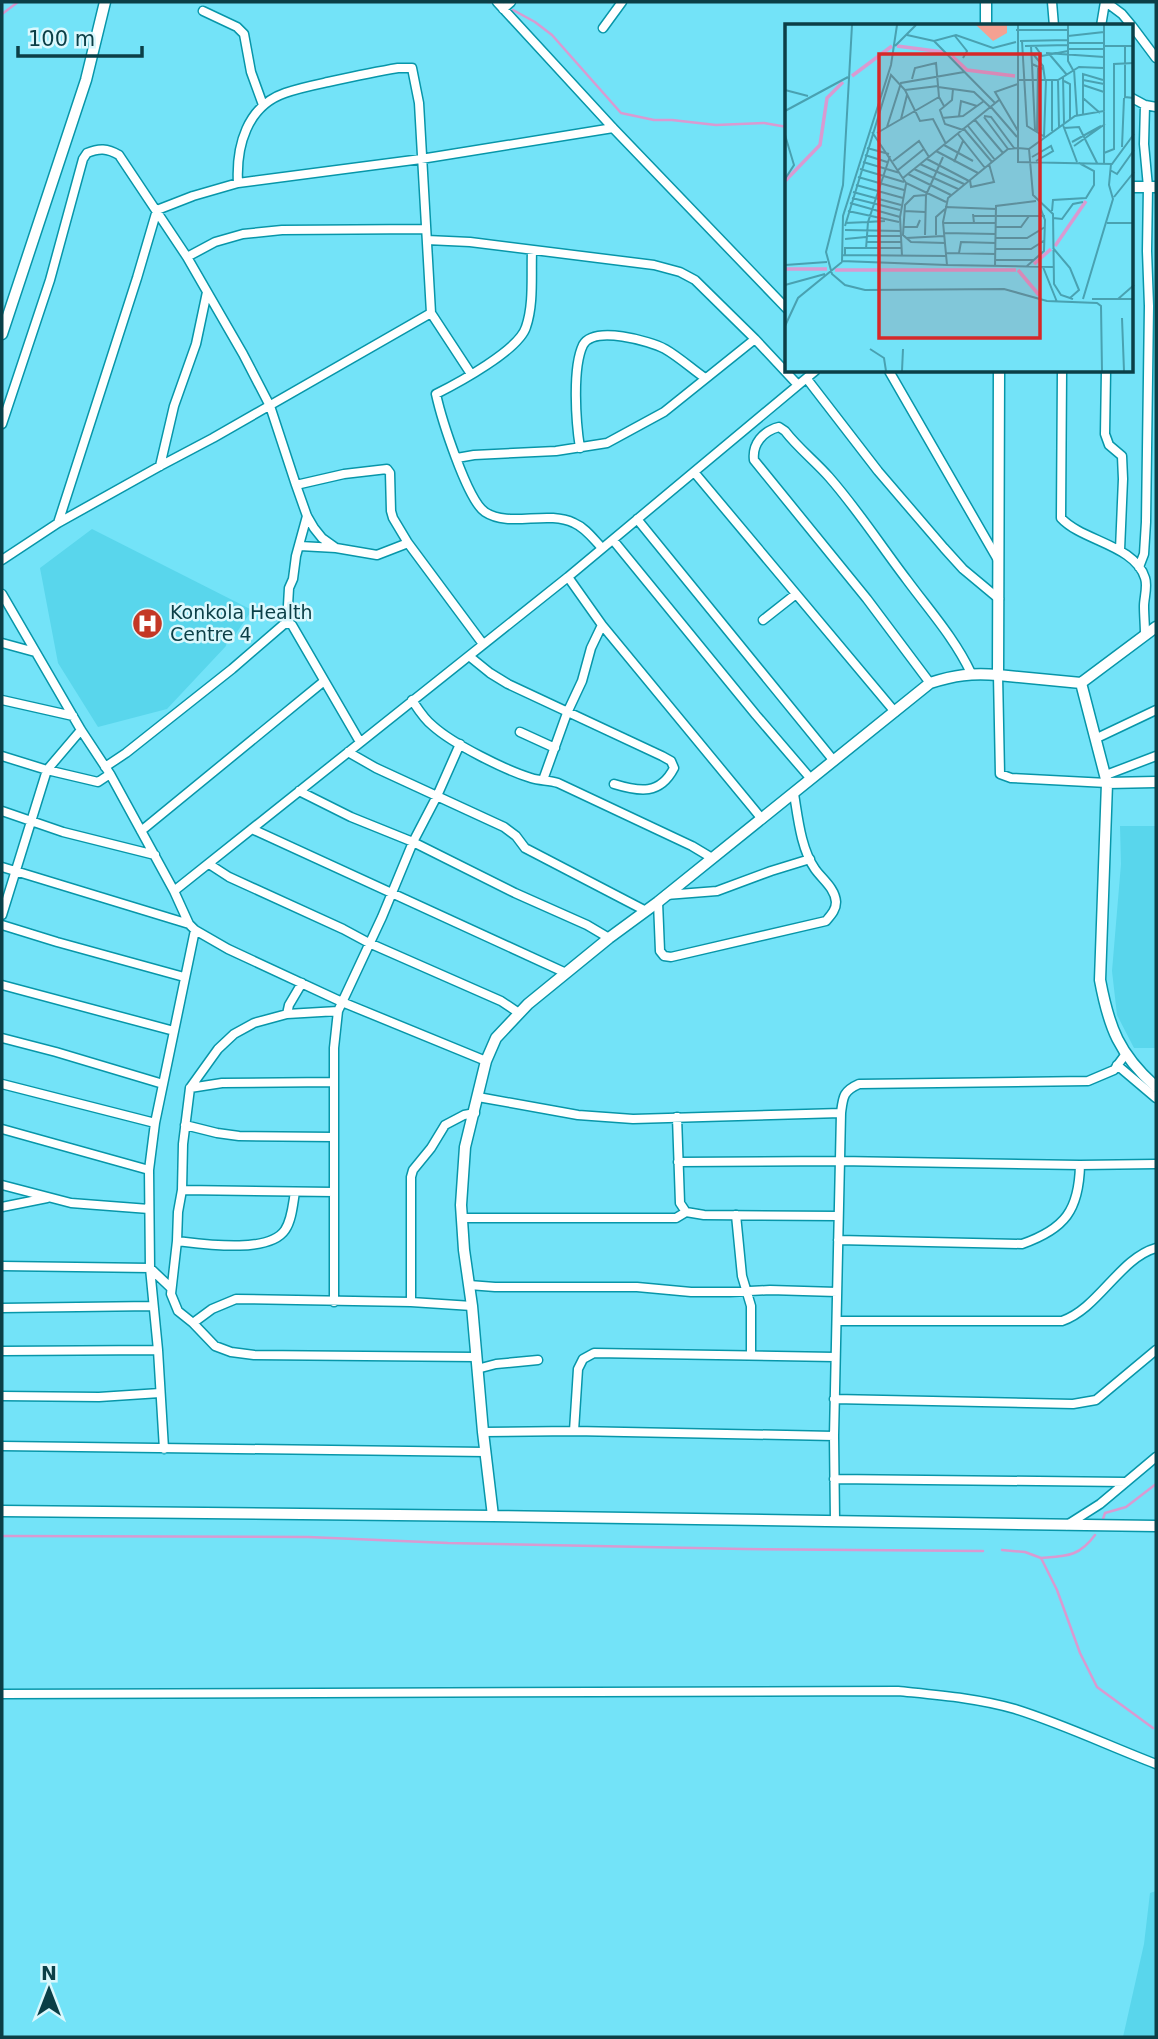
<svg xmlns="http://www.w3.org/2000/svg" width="1158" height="2039" font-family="'DejaVu Sans',sans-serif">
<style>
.built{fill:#59d6ec}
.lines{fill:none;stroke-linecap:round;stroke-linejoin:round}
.stream{stroke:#d99ad1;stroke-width:2.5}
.minor-casing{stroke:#0796a9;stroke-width:11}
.tertiary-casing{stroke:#0796a9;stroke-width:13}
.minor{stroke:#fff;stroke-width:8}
.tertiary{stroke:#fff;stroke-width:10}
.labels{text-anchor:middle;stroke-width:5;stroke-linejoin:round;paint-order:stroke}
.poi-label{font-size:19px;fill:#0b3f47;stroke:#daf8fd;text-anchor:start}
.inset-river{fill:none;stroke:#d99ad1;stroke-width:3.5}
.inset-road{fill:none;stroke:#49a1b1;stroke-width:2}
.view{fill:#d62828;fill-opacity:0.15;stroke:#d62828;stroke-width:3.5}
.inset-edge{fill:none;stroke:#0b3f47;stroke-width:3.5}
</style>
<rect width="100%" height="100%" fill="#73e3f8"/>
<path class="built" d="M92 529 252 610 235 635 227 639 226 646 167 709 98 727 58 663 40 568Z
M1120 826H1156V1048H1134L1117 1015 1112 971 1121 864Z
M1156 1891V2037H1123L1144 1944 1150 1893Z"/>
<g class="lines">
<path class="stream" d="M488 2H490
M513 10 535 22 552 35 621 113 654 120H672L716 125 764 123 787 127
M2 14 18 2
M1103 1519 1105 1513 1126 1507 1156 1484
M2 1536 308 1537 448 1543 745 1549 983 1551
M1002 1550 1025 1552 1041 1558 1057 1590 1080 1653 1097 1687 1153 1728
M1041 1558C1066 1556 1079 1557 1095 1535"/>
<defs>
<path id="minor" d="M497 2 613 128 787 309
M1052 2 1054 26
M1106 2 1122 14 1132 26
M503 9 511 2
M203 11 237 27 244 34 251 72 263 105
M1101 26 1105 2
M1132 26 1156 58
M603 28 622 2
M1132 98 1145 105 1156 107
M238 183C236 146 247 106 285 93 299 88 314 85 328 82 351 77 374 72 398 68H412L419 103 431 313 471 374
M427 240 470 242 654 265 680 272 695 280 755 339 798 385
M532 251C531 275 534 304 526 327 519 350 458 383 436 394 441 417 467 500 485 512 509 528 547 510 574 523 586 528 594 540 602 548
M187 257 215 242 243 234 282 230 426 229
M889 371 998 560
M1062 371 1061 518C1082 541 1135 545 1145 578 1148 586 1144 598 1144 606 1144 615 1145 625 1145 634
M1106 371 1105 434 1109 445 1122 456 1123 479 1120 550
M807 379 878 471 944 548 963 569 999 599
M2 424 50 280 83 159 87 153C99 148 107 148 119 155L187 257 243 354 270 406 296 485 344 474 387 469 390 473 391 511 393 518 408 543 483 644
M580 448C576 423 572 368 583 345 594 325 650 341 665 349 679 357 692 369 705 378
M457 458 474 455 556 451 607 443 664 412 755 339
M160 466 174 406 196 344 207 292
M694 472 895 712
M296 485 307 516 314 528 322 538 336 548 377 555 408 543
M637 519 834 761
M58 523 137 278 157 210 193 196 238 183 421 159 613 128
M613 540 756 715 811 779
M300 546 336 548
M2 560 58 523 160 466 213 438 431 313
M1139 567 1144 554 1146 522 1149 306 1147 251 1148 187 1144 144 1145 105
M568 577 602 625 762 819
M2 594 81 730 110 774 174 891 189 924 195 930 228 949 342 1002 486 1061
M763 620 796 594
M287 623 289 588 293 579 296 556 307 516
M2 643 35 652
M469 656 490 673 508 684 662 756 671 761 674 768C660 795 640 792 614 784
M998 675 1000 774 1011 778 1107 783
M930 683 867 599 754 460C752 444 763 431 779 427L785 431C798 448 815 461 829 477 858 510 881 546 907 580 930 611 955 639 971 673
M2 700 73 716
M412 700C418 709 424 719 433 726 453 744 505 770 531 778 540 781 549 780 558 783L692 846 712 858
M520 732 555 748
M1097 738 1156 710
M348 752 376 768 504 827 516 836 525 848 646 911
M2 756 47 770 98 782 110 774
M105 767 126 753 232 669 283 625 287 623 292 625 360 742
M1106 775 1156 756
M543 780 567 713 582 681 591 648 602 625
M299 791 351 817 413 842 515 893 587 925 609 938
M2 811 63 832 155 855
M252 829 566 973
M141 831 323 682
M209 864 229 877 343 929 369 943 501 1001 519 1013
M2 867 189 924
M174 891 568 577 815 371
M666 895 717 891 771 871 810 859
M658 902 660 951 664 956 671 957 826 921C831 915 836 910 836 902 835 888 822 879 815 869 801 849 798 818 794 794
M2 915 47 770 81 730
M2 925 57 942 184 977
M2 985 174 1031
M338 1011 287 1014 254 1023 234 1034 218 1049 190 1088 183 1144 182 1190 178 1212 177 1241 171 1294 178 1311 193 1323 215 1346 231 1352 254 1355 476 1357
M287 1014 289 1005 302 983
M2 1038 56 1052 163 1084
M1117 1065 1156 1098
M2 1084 155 1123
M190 1088 222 1083 334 1082
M478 1097 578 1115 633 1119 841 1113
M677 1117 680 1203 686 1212 704 1215 838 1216
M185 1125 217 1133 239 1136 334 1137
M2 1129 149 1170
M678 1162 839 1161 1080 1165 1156 1164
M2 1185 71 1203 149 1209
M182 1190 334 1192
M2 1207 47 1198
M736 1215 742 1276 751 1306V1355
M462 1218H676L686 1212
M838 1240 1022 1244C1065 1229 1079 1210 1080 1165
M177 1241C203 1244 269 1254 285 1230 292 1220 293 1203 295 1192
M2 1266 150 1268 170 1287
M469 1285 495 1287H637L691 1292H730L770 1290 837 1292
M334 1302V1048L338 1011 382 917 413 842 437 796 460 744
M411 1302V1177L413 1170 431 1148 445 1125 464 1115 475 1113
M2 1308 153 1306
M837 1321H1062C1098 1309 1120 1258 1156 1248
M193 1323 212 1309 236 1299 411 1302 472 1306
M2 1351 158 1350
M477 1369 496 1364 538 1360
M2 1396 99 1397 160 1393
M834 1399 1073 1404 1096 1400 1156 1350
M574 1431 578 1369 583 1359 594 1353 835 1357
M483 1432 574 1431 834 1436
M2 1446 486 1452
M164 1449 158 1350 150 1268 149 1170 155 1123 195 930
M834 1479 1126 1482
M835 1521 834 1436 841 1113C843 1097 843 1091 859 1084L1088 1081 1114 1070 1125 1055
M1067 1525 1100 1504 1156 1457
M2 1694 898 1691C937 1695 977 1698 1015 1709 1063 1724 1109 1746 1156 1764"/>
<path id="tertiary" d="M986 2V26
M1132 187H1156
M2 334 86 80 105 2
M999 371 998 675C971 673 955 675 930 683L658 902 609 938 528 1004 496 1038 486 1061 465 1147 461 1205 464 1250 472 1306 483 1432 493 1516 1156 1526
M1156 627 1081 683 1107 783 1100 980C1109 1028 1119 1054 1156 1087
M998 675 1081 683
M1107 783 1156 782
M2 1511 493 1516"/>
</defs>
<use href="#minor" class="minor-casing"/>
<use href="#tertiary" class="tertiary-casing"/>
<use href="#minor" class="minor"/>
<use href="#tertiary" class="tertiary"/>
</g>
<defs>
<symbol id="hospital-disc" viewBox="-11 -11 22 22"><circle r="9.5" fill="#c43826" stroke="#daf8fd"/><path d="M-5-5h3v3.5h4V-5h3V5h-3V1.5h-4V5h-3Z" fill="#fff"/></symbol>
</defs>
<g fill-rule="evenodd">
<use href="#hospital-disc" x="130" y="606" width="35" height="35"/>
</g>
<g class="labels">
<g class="poi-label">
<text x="170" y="619">Konkola Health<tspan x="170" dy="22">Centre 4</tspan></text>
</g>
</g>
<g transform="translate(785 24)">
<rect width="348" height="348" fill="#73e3f8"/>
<path d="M191 1H222V9L208 17Z" fill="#f4a192"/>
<path class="inset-river" d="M112 22 158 28M167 32 182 46 230 52M67 52 107 22M0 157 35 121 42 74 58 58M270 222 301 177M249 240 266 225M0 245H42M50 246H231M233 246 254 271"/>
<path class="inset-road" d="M67 1 58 161 41 228 47 250 60 261 80 266 219 265 262 277 312 279 316 282 317 347M112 1 106 41 58 192 57 237 162 241M233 1V124L223 125 163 174 158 198 162 241 268 243M283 1V37L288 46M231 6H283M122 11 149 17 171 11 208 24 231 18M170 12 182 27 178 34M283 12 319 8M149 17 210 79M235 17 283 16M237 17 242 102 260 113M283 19H319M110 22 131 1M240 22 283 21M246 22 247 40 258 45M250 22 257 32 283 27M319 22H349M340 23V73L349 74M283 25H319M261 29 319 33M248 30 258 42 260 56M265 31 282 51M247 40 250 106M289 45 292 91M278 53 279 99M127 55 130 44 151 39 154 73 159 82M233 56H273L294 43 319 44M267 56V107M273 56 274 103M298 56 319 60M279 57 285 60V95M298 61 319 68M153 63 189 68 205 83M168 65 167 76 155 86 160 100 178 106M0 66 23 72M120 66 153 62M298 74 315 89M206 83 232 113M0 87 63 53M319 87V139M298 91V50L318 56M174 92 176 77 192 82M199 92 206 93 229 124M199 93 223 125M157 94 178 92 199 77M116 95 122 71M190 96 218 129M278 101 292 138M183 102 210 136M102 103 116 59 179 48M279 104 294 103 312 139M179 105 207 138M233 107 210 68 233 60M87 108 121 159 161 178M92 109 154 73M252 109 253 44M173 110 200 144M0 111 9 141 0 155M259 113 261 56M287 118 316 102M159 121 188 137M289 122 320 100M337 123 339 74M82 124 104 130M244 125 233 124V138L327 140 349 110M151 127 193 149M319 129 329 125V40L349 39M80 131 102 138M247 133 266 122 268 127 251 137M142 135 184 157M108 137 134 117 144 133M78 138 115 149M169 138 178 117M135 140 179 160M75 145 119 158M129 145 173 165M113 146 139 125M325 146 332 150 349 126M123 150 166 171M73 153 119 166M118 154 214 76M185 156 186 163 209 158 204 140M71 161 118 174M68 168 116 181M141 171 129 172 120 181 118 211 126 218 160 219M329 173 349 148M67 174 115 186M65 179 115 193M160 183 211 185M63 187 114 198M119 187 140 188M267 187 268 176 301 174 309 161V147L294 139M188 190 189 199H210M188 192H260M268 194 277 195 288 180 298 178M60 199 83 198 105 132M158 199H189M322 199H349M60 202 106 51 120 66 135 97 148 95 161 120M118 203H132L135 196M210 203H236L244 192M60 206 115 207M159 209 210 210M140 211 141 171 158 133M151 211V193L160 185M81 212H115M121 214 159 212M210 214H242L260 203M60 215 81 213M81 218H116M268 224 285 244 294 266 285 274M81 225 83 198 100 197M210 225H246L260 216M161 229 210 230M174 229 176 218 210 219M57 231 161 232M60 231V224H116M117 232 115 193 121 160M210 236H250M0 241 42 238M210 242 211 182 251 177M242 242 259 227 260 196 255 183M258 243 272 278M0 261 40 250M288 275 276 271 269 260 268 190 248 171 244 125 290 92 319 87V1M298 275 328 175 324 161 326 140M307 275H349M333 275 349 261M337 294 339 347M0 302 13 274 57 238M85 325 99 334 101 347M117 347 118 325"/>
<path class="view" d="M94 30H255V314H94Z"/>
<rect width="348" height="348" class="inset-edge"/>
</g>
<rect width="1158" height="2039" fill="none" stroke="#0b3f47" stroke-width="7"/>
<g transform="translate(49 1990)" stroke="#daf8fd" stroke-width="5" paint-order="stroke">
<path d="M0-5L12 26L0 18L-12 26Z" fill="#0b3f47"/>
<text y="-10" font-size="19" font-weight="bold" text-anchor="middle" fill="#0b3f47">N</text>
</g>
<path d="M18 46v10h124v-10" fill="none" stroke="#0b3f47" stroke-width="3.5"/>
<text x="28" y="46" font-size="21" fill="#0b3f47" stroke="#daf8fd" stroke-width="5" paint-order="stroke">100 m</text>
</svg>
